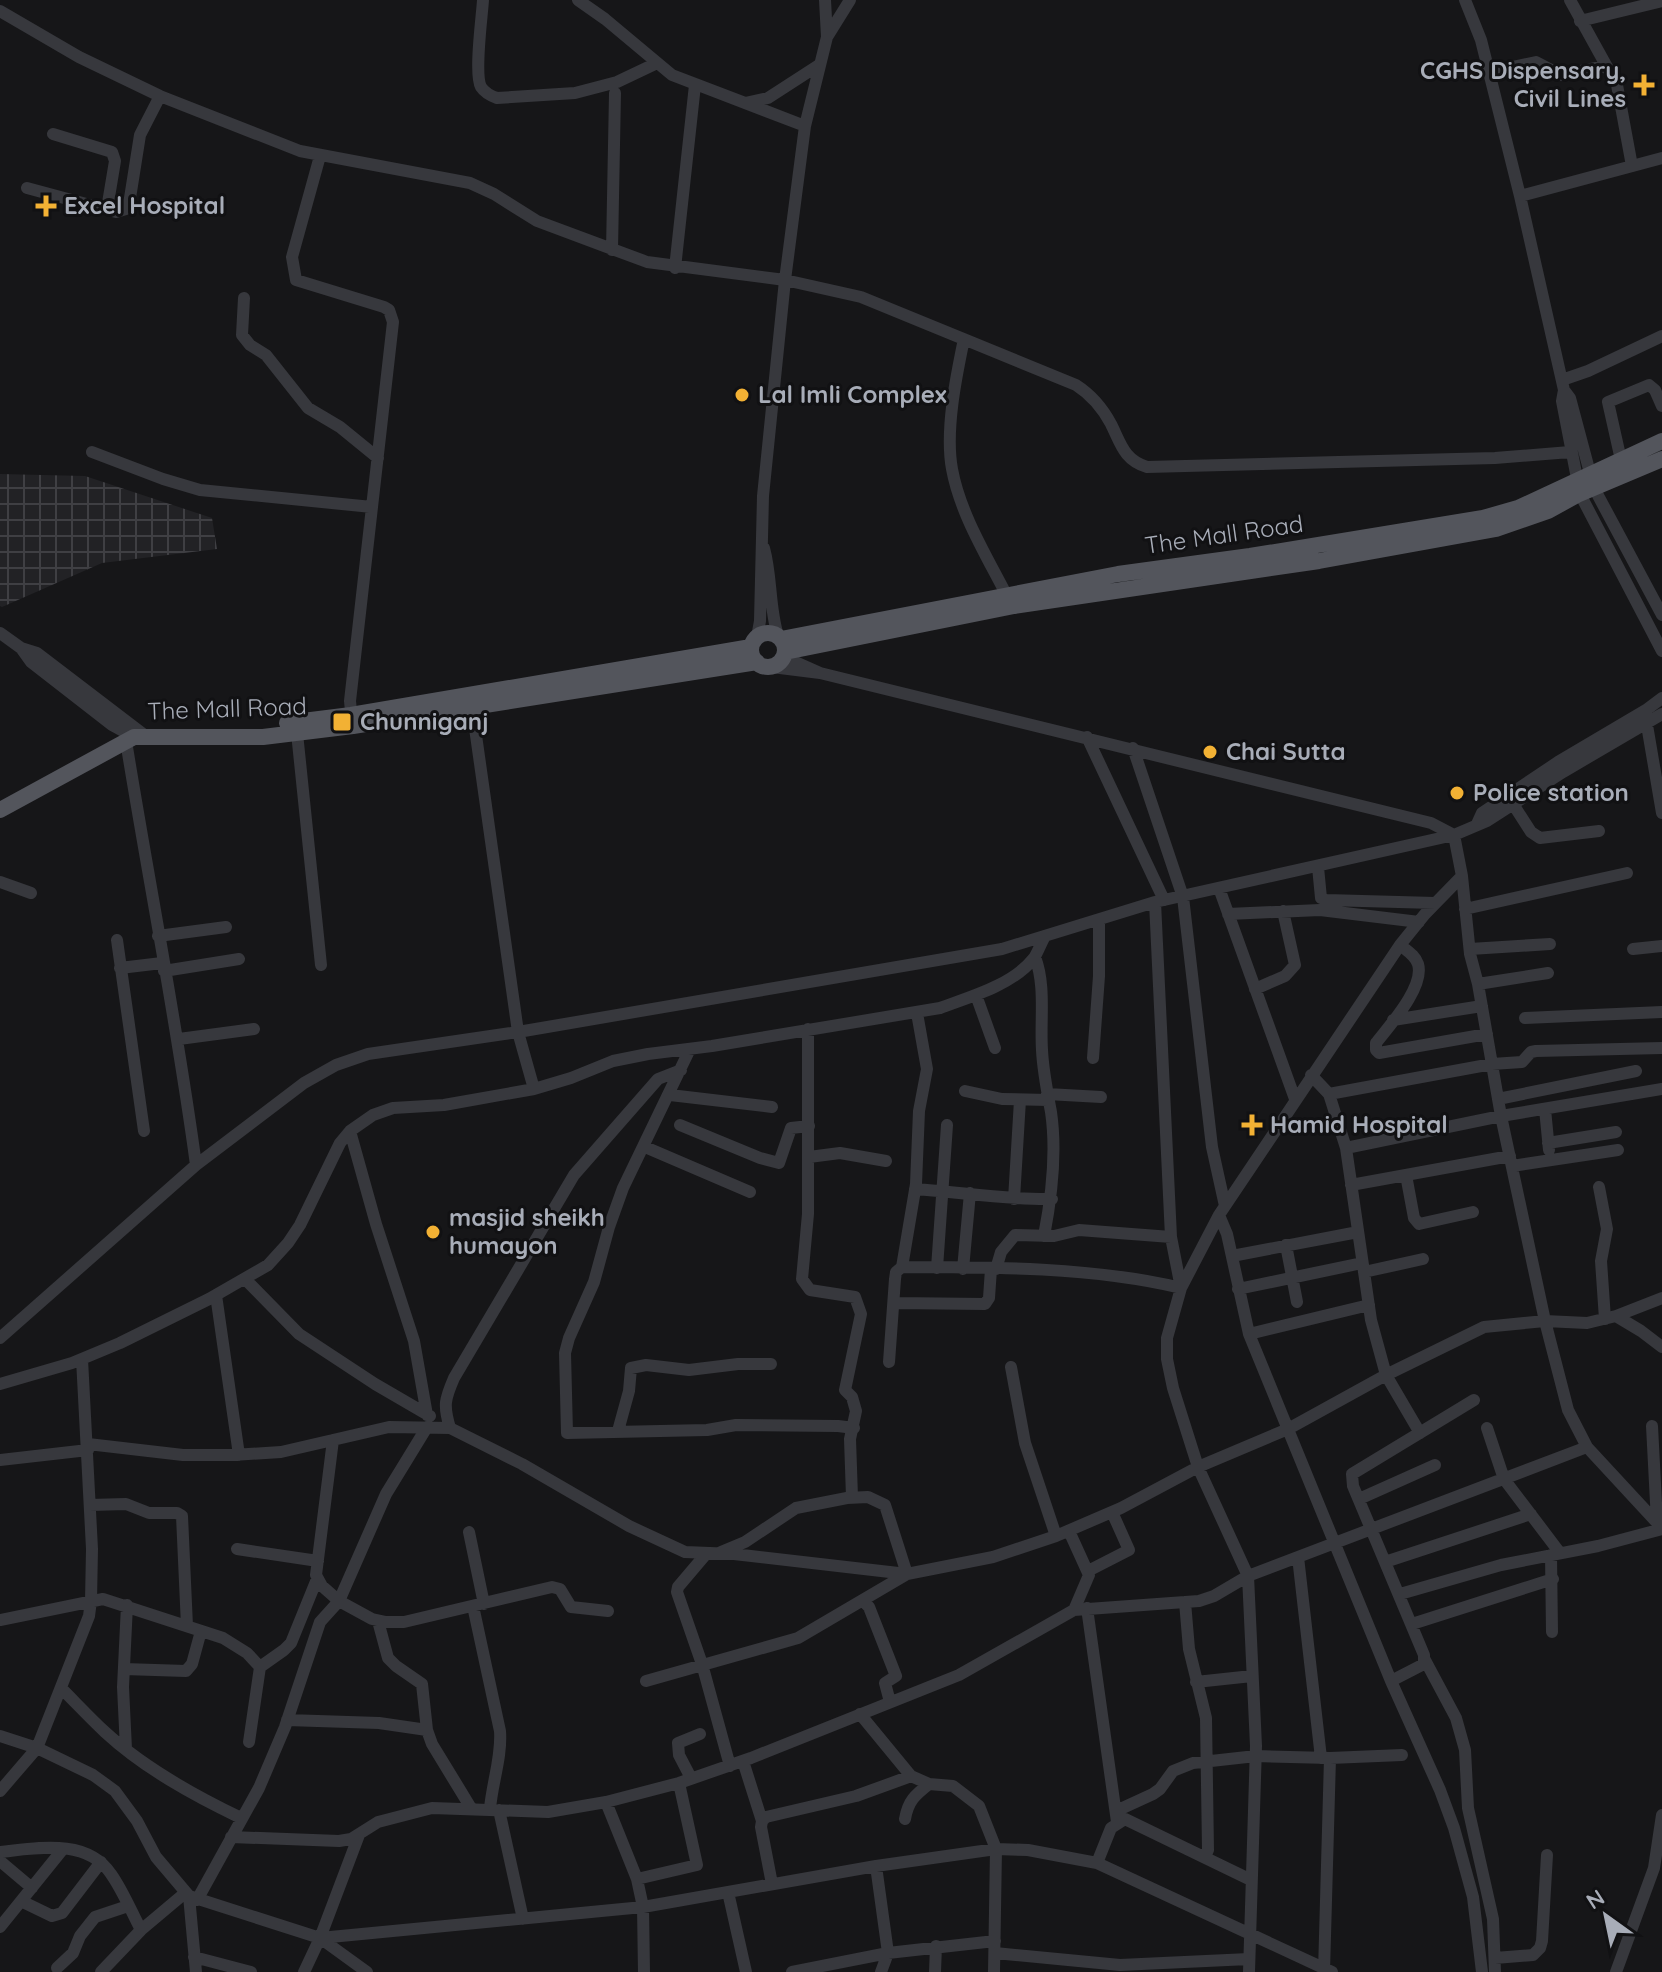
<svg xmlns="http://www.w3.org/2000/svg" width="1662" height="1972" font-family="Quicksand,sans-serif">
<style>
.industrial{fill:url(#industrial-grid)}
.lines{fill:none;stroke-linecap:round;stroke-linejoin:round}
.minor{stroke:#37383d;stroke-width:12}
.major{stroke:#53555c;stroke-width:16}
.poi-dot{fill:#f2b134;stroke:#111113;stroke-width:3}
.labels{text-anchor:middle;stroke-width:6;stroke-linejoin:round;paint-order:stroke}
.poi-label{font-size:24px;font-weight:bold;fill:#a8adb8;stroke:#111113;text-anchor:start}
.street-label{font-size:24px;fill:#a8adb8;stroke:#111113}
</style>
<defs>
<pattern id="industrial-grid" width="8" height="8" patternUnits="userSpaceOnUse" patternTransform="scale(2)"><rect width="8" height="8" fill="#222225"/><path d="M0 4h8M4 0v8" fill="none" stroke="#3f3f43"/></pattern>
</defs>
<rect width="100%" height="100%" fill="#161618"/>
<path class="industrial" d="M0 474 85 476 212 518 217 549 102 563 2 607 0 606Z"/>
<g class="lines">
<path class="minor" d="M483 0C482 17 474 74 481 87 485 93 491 96 497 98L575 93 617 82 657 63
M578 0 605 19 672 75 805 126
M1465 0 1481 40 1520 196 1564 390 1570 398 1594 488 1662 615
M1570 0 1617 85 1632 166
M0 11 79 57 160 96 300 151 470 183 494 194 537 221 647 262 785 280 861 297 1076 385C1090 394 1103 409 1111 424 1121 444 1124 460 1147 467L1495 458 1570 452
M1580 21 1662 1
M827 37 850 0
M1489 72 1536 62 1561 75 1606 66
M745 103 768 98 819 65
M53 134 112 152 115 161 107 209
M320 156 292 257 296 280 384 307 389 310 393 322 350 701 352 721
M27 188 116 212 126 209 130 198 140 135 160 96
M1520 196 1662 158
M612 250 615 93
M675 268 695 85
M244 298 242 335 250 345 266 355 308 408 340 427 378 458
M964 339C956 377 945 431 952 469 960 513 986 555 1006 594
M1562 380 1588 371 1662 336
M1564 390 1562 401 1580 494 1662 651
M92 452 163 479 200 490 372 507
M1621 460 1608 402 1649 385 1655 390 1662 406
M764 548C772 577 769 607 778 636
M0 633 21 648 37 653 147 737
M757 637 760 621 763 496 785 280 805 126 827 37 825 0
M21 648 31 662 112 725 134 737
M772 667 820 673 784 657
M820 673 1431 823 1454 835
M472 707 518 1032 534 1089
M1662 714 1563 772 1487 821 1454 835 1462 876 1470 954 1478 984 1501 1116 1545 1321 1568 1410 1587 1447 1662 1528
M1647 725 1662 813
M297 733 321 965
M1087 737 1164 900
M126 741C149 883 177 1023 196 1165
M1133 748 1183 897 1212 1147 1225 1206
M1513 804 1531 832 1540 838 1599 831
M1477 824 1482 813 1558 762 1646 710 1662 698
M1318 867 1321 898 1326 900 1435 903
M0 882 31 893
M1219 888 1295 1099
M1465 909 1627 873
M1228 914 1320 910 1419 922
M158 936 226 927
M117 940 144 1131
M1400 945C1407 951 1415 955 1418 964 1425 987 1389 1026 1376 1043V1050L1379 1053 1487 1034
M1470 949 1550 944
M1633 949 1662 946
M1035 957C1046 986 1040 1019 1042 1050 1043 1071 1047 1091 1051 1112 1057 1153 1052 1195 1044 1236
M120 968 162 963
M164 971 239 959
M1478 984 1548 973
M1255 989 1285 976 1295 965 1283 911
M976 995 995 1048
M1525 1018 1662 1012
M1393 1020 1482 1006
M179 1039 254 1029
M690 1049 623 1188 609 1227 594 1282 569 1338 565 1353 567 1433 707 1430 736 1425 838 1426 854 1428
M1093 1058 1099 976V920
M1311 1075 1329 1094 1346 1148 1371 1320 1386 1375 1420 1433
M965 1091 1002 1099 1048 1100
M1047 1094 1101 1097
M1329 1094 1492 1064 1522 1062 1531 1052 1536 1051 1662 1048
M670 1095 772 1107
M1498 1099 1636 1071
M1545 1109 1549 1150
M680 1125 760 1158 779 1163 791 1128 809 1126
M350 1131 376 1224 414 1341 427 1415
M1548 1143 1616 1132
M645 1147 750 1192
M1346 1148 1501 1116 1662 1089
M809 1157 840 1153 886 1161
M1512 1166 1618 1150
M1406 1175 1414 1218 1419 1224 1473 1212
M1351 1185 1510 1156
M1599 1187 1607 1229 1601 1261 1605 1319
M915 1189C961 1192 1006 1200 1052 1199
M1014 1199 1020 1100
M1219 1215 1227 1234 1249 1334 1391 1681 1440 1790 1454 1828 1473 1897 1482 1972
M1286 1245 1297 1302
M1232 1256 1358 1232
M902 1267 916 1184 919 1111 927 1069 917 1013
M937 1268 947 1125
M963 1269 970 1193
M996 1269 1001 1252 1015 1235 1054 1236 1079 1230 1171 1237
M1364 1272 1423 1259
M245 1279 299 1334 375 1384 430 1416
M1238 1289 1362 1263
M216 1295 239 1455
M894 1303 985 1304 989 1298 991 1269
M1616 1316 1641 1331 1662 1347
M1249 1334 1369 1305
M0 1338 196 1165 304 1083 336 1065 368 1054 518 1032 1002 949 1155 902 1454 835
M889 1362 895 1279 896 1272 902 1267C993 1267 1093 1267 1181 1288L1171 1237 1155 902
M1011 1367 1025 1443 1056 1536
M0 1384 72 1363 120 1343 209 1299 268 1265 288 1243 300 1225 340 1143 350 1131 373 1115 393 1108 444 1105 534 1089 571 1078 613 1061 648 1054 712 1046 940 1008C970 997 1013 985 1034 958 1038 952 1041 943 1045 936
M1652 1426 1657 1522
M450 1428C443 1405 445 1399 454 1378L574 1175 658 1079 681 1070
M1487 1428 1504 1479 1560 1553
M618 1431 629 1391 631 1368 646 1365 689 1370 738 1364H771
M333 1440 316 1575 322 1586 339 1601 372 1619 386 1622H404L552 1587 560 1589 571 1607 608 1611
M88 1444 183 1455H233L281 1452 389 1427 450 1428 522 1464 629 1526 685 1552 734 1554 907 1574 993 1557 1056 1536 1121 1508 1198 1467 1288 1429 1386 1375 1484 1327 1545 1321 1587 1323 1616 1316 1662 1298
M0 1460 88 1450
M1359 1499 1435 1465
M90 1505 126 1504 149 1513H177L182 1516 187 1626
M1069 1531 1089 1575 1074 1610
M469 1532 484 1604
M237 1549 318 1561
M721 1552 745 1542 796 1508 852 1497 850 1439 856 1411 852 1397 845 1390 861 1314 855 1297 810 1290 802 1279 808 1214V1029
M706 1554 678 1587 677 1592 702 1664 730 1766
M1551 1555 1552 1632
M1298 1557 1321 1758
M1385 1562 1531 1514
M1088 1571 1129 1550 1112 1512
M1400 1594 1501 1565 1598 1546 1662 1529
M863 1601 869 1607 896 1676 885 1683 890 1702
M1185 1602 1189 1649 1206 1718 1208 1850 1205 1857
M473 1606 500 1731C502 1757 492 1783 490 1809
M1087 1608 1117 1822
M0 1620 103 1599 223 1638 247 1653 260 1667 249 1742
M378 1621 388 1658 396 1666 422 1684 427 1730 432 1744 471 1808
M1412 1624 1553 1579
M1425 1660 1456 1718 1465 1750 1468 1808 1493 1919 1495 1972
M260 1667 284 1650 291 1643 317 1579
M124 1669 186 1671 192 1664 201 1631
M646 1681 798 1638 907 1574 885 1505 868 1497 847 1498
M1391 1681 1424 1664V1655L1353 1486 1352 1474 1474 1400
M1196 1682 1252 1676
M61 1688C76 1703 90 1718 105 1732 144 1768 193 1795 241 1818
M860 1714 911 1776 929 1784 953 1786 979 1806 996 1849 994 1972
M287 1720 379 1723 427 1730
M0 1736 37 1748 93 1775 115 1791 137 1821 156 1857 189 1896 320 1938 367 1972
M126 1749 123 1687 127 1605
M743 1761 762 1821
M691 1778 679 1755 678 1743 700 1734
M0 1791 37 1748 89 1616 91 1601 92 1549 82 1359
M606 1802 637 1879 643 1907 644 1972
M499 1810 523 1919
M1116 1811 1153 1794 1160 1789 1173 1771 1193 1763 1256 1756 1330 1758 1402 1755
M905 1819C908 1801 915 1795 929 1784
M231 1837 339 1841 351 1839 378 1822 432 1808 548 1812 606 1802 679 1783 751 1758 959 1675 1074 1610 1199 1601 1214 1596 1248 1576 1587 1447
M0 1852C38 1848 87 1838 111 1874 123 1891 131 1911 141 1930
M0 1861 32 1888
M1097 1863 1111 1828 1125 1819 1251 1880
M876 1866 888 1953 881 1972
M637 1879 697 1865 679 1783
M772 1884 761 1827 762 1821 766 1817 856 1796 911 1776
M728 1892 746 1972
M189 1896 196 1972
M197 1900 259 1788 285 1727 320 1622 339 1601 386 1494 427 1427
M21 1901 52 1916 62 1913 101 1862
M0 1927 63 1849
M320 1938 643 1907 876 1866 996 1849 1028 1850 1097 1863 1332 1972
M995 1953 1120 1965 1249 1959
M194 1957 251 1972
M1495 1958 1533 1955 1540 1948 1542 1941 1547 1855
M57 1968 73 1953 80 1936 95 1917 128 1906
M101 1972 141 1930 185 1893
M304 1972 320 1938 359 1835
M792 1972 888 1953 995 1941
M935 1972 936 1946
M1249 1972 1256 1746 1248 1576 1198 1467 1173 1388 1167 1359V1338L1181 1288 1219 1215 1400 945 1425 914 1462 876
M1324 1972 1330 1758
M1616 1972 1654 1868 1662 1815"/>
<path class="major" d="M751 650a17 17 0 1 1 34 0a17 17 0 1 1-34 0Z
M781 639 1118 574 1250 556 1483 518 1518 508 1662 441
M785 652 1014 606 1319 561 1496 529 1548 511 1577 495 1662 459
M287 723 351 715 751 647
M0 810 134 737H263L353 726 757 662"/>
</g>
<g class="poi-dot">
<path d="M1640 73h8v8h8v8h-8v8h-8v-8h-8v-8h8z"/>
<path d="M42 194h8v8h8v8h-8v8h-8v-8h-8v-8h8z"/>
<circle cx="742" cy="395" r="8"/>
<rect x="332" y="712" width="20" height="20" rx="4"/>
<circle cx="1210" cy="752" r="8"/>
<circle cx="1457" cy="793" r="8"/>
<path d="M1248 1113h8v8h8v8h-8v8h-8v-8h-8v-8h8z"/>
<circle cx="433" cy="1232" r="8"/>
</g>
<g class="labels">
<g class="poi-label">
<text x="1626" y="79" text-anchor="end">CGHS Dispensary,<tspan x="1626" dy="28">Civil Lines</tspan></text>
<text x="64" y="214">Excel Hospital</text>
<text x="758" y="403">Lal Imli Complex</text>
<text x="360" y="730">Chunniganj</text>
<text x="1226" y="760">Chai Sutta</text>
<text x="1473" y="801">Police station</text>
<text x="1270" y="1133">Hamid Hospital</text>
<text x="449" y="1226">masjid sheikh<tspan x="449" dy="28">humayon</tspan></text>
</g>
<g class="street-label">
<text transform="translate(1224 535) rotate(-8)" y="8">The Mall Road</text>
<text transform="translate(227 709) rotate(-2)" y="8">The Mall Road</text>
</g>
</g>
<g transform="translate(1606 1916) rotate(327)" stroke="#111113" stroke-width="6" paint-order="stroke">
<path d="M0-6L14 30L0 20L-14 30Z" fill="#a8adb8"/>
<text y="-12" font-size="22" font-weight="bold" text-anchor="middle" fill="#a8adb8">N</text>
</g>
</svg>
